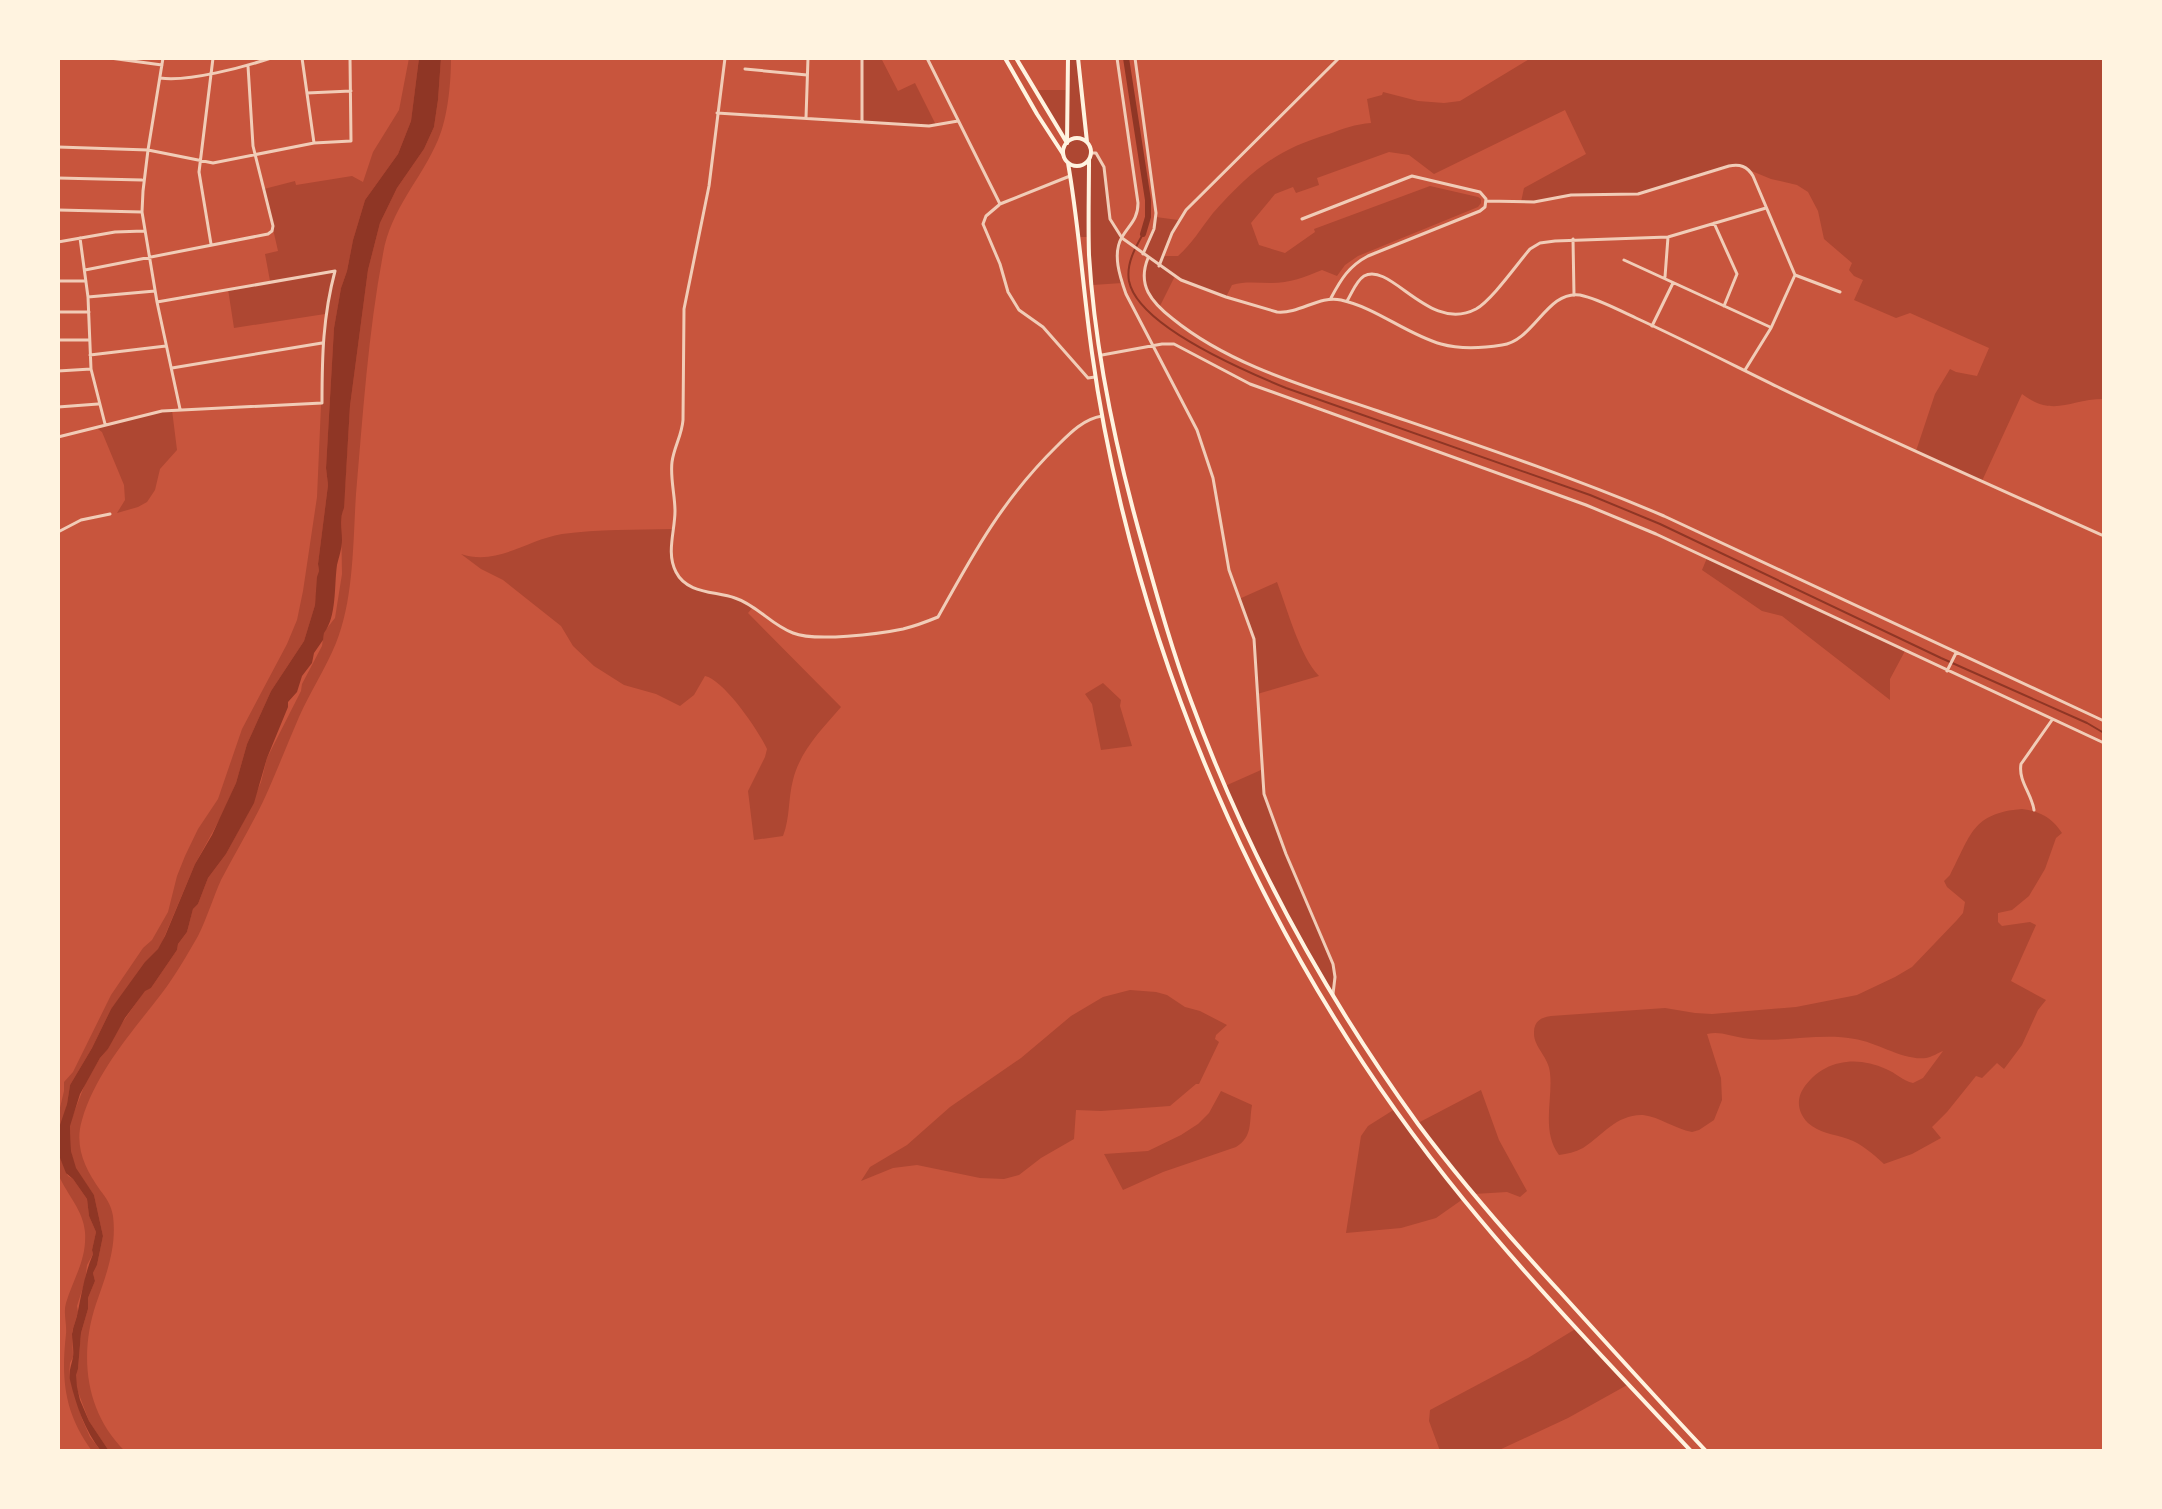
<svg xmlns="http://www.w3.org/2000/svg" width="2162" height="1509" font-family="Arial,sans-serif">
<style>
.green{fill:#ae4732}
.water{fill:#8f3625}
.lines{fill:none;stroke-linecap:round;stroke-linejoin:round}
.stream{stroke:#8f3625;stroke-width:2}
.canal{stroke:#8f3625;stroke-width:6}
.minor{stroke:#f1ccb7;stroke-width:3}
.tertiary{stroke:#f1ccb7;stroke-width:3}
.primary{stroke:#fff3e0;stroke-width:4}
.trunk{stroke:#fff3e0;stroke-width:4}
</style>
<rect width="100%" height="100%" fill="#c8553d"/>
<path class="green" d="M409 58H419L411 121 398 154 365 200 353 240 347 271 341 288 334 328 326 468 328 485 318 564 319 571 315 605 304 641 271 691 247 744 236 783 222 815 195 864 160 947 111 1009 92 1048 70 1085 67 1104 58 1137V1116L64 1091V1082L73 1072 111 995 143 948 152 940 168 912 177 876 185 856 198 829 218 799 242 729 287 644 297 620 303 591 317 497 325 314 234 328 228 289 270 281 265 254 278 251 264 189 295 181 296 185 352 176 363 182 373 152 399 110Z
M441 58H451C451 83 448 117 438 140 421 180 391 208 383 254 368 334 363 414 356 494 353 540 354 599 336 643 326 668 310 692 299 717 289 740 280 763 270 786 256 819 237 849 221 880 213 898 207 918 198 936 187 955 175 976 162 993 132 1032 96 1072 82 1120 74 1146 85 1169 100 1190 107 1199 111 1205 113 1216 117 1248 106 1275 96 1304 79 1355 85 1412 125 1451H109L89 1421 77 1389 75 1375 78 1369 81 1333 88 1309V1298L95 1281 93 1273 97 1265 103 1236 94 1195 75 1168 71 1151 70 1123 85 1084 100 1058 108 1049 116 1032 145 990 151 988 177 950 178 944 187 932 193 909 198 904 208 878 226 854 247 815 261 782 267 758 301 691 302 684 322 646 324 632 335 618 342 574 341 518 345 488 350 406 368 270 380 223 397 188 424 149 434 127 438 100Z
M862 58H881L898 91 915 83 936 125 862 122Z
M1068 58H1078L1086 142 1091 153H1096L1104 167 1110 219 1122 238 1117 261 1122 283 1093 285 1088 237H1079L1068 163 1063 154 1067 143 1035 90H1067Z
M1531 58 1553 60 1559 58H2104V399C2069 399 2054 418 2022 394L1982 481 1916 451 1935 394 1950 369 1956 372 1977 376 1989 348 1910 313 1896 318 1854 300 1863 280 1854 276 1849 270 1852 263 1824 239 1818 211 1808 192 1797 185 1771 179 1737 165 1644 193 1571 195 1534 202H1521L1524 188 1586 154 1565 110 1434 174 1409 155 1389 152 1317 178 1319 185 1296 193 1293 187 1275 194 1251 223 1259 245 1285 253 1315 232 1314 229 1430 186 1478 197 1481 199V203L1478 207 1358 256 1345 265 1337 276 1322 270C1305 277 1290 283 1271 283 1258 283 1245 281 1232 285L1226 297 1175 276 1160 306C1146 288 1138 282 1148 258L1143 254 1152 236 1156 217 1178 220 1164 256H1178C1191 245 1202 227 1213 213 1250 172 1275 150 1329 134 1342 129 1356 124 1371 123L1367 99 1382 95 1383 92 1418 101 1444 103 1460 101Z
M172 410 177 450 160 469 155 490 147 502 138 507 117 513 125 500 124 485 102 432 95 427Z
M673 529 672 558 676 572 687 585 725 595 754 606 748 613 841 707C822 729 800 751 793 780 788 799 790 818 783 836L754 840 748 791 765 757 767 749C759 731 724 680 705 676L694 695 680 706 656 694 624 685 594 666 573 646 561 626 503 580 481 569 461 554C498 566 526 540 562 534 598 529 636 530 673 529Z
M1707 558 1905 651 1890 679V700L1782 616 1762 611 1702 570Z
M1277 582C1287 608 1300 657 1319 676L1257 694 1254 639 1239 599Z
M1103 683 1121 700 1120 706 1132 746 1101 750 1092 704 1085 694Z
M1261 770 1262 786 1267 803 1334 971 1333 996 1284 908 1225 786Z
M2022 809C2040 811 2052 818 2062 833L2056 838 2045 869 2029 896 2012 910 1998 913V922L2002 926 2030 922 2036 925 2011 981 2046 1000 2038 1010 2022 1045 2004 1069 1997 1063 1982 1078 1976 1076 1947 1112 1932 1127 1941 1138 1912 1154 1884 1164C1873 1154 1862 1144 1848 1139 1834 1134 1819 1133 1808 1123 1798 1113 1796 1100 1803 1089 1822 1060 1856 1055 1886 1069 1896 1073 1903 1081 1913 1083L1923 1078 1943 1051C1938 1053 1932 1057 1926 1058 1904 1061 1876 1042 1855 1039 1818 1032 1780 1044 1743 1038 1730 1036 1720 1031 1707 1034L1721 1078 1722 1100 1714 1120 1699 1130 1692 1132C1675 1129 1660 1117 1643 1115 1617 1114 1603 1135 1583 1148 1575 1152 1567 1154 1559 1155 1541 1131 1553 1100 1550 1073 1549 1057 1533 1047 1534 1032 1534 1021 1542 1017 1551 1016L1665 1008 1695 1013 1712 1014 1796 1007 1857 995 1895 977 1912 967 1957 920 1963 913 1965 902 1947 887 1944 881 1950 875C1971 835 1972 813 2022 809Z
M1130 990 1156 992 1167 995 1185 1007 1200 1011 1227 1025 1216 1035 1215 1039 1219 1042 1199 1084H1196L1170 1106 1101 1111 1076 1110 1074 1139 1041 1158 1019 1175 1004 1179 980 1178 917 1165 893 1168 861 1181 870 1167 907 1145 950 1107 1021 1058 1071 1016 1103 997Z
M1481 1090 1499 1140 1527 1191 1520 1197 1507 1192 1474 1194 1418 1123Z
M1221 1091 1252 1105C1249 1122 1253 1137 1236 1147L1163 1172 1123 1190 1104 1154 1148 1151 1181 1135 1198 1124 1209 1113Z
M1395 1109 1463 1199 1436 1218 1401 1228 1346 1233 1361 1136 1368 1126Z
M58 1146V1153L68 1176 73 1179 87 1199 89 1216 96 1232 92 1250 93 1254 87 1265 85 1281 77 1306 78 1312 72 1332 73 1357 70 1363 69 1375 82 1419 90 1437 101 1451H92C64 1413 61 1379 66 1334 67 1323 63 1313 66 1303 73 1279 87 1260 85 1232 83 1210 68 1196 59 1176 56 1168 58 1155 58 1146Z
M1577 1328 1629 1384 1568 1418 1497 1451H1440L1429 1421 1430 1410 1528 1358Z"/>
<path class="water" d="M419 58H441L438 100 434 127 424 149 397 188 380 223 368 270 350 406 344 508C339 519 342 528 342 540 342 548 339 557 337 565 334 586 337 616 324 633L323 640 314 653 312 663 302 676 297 692 288 702V707L267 758 254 803 226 854 208 878 198 904 193 909 187 932 178 944 177 950 151 988 145 991 125 1018 108 1049 100 1058 80 1094 70 1126 71 1151 76 1168 94 1195 103 1236 97 1265 93 1273 95 1281 88 1298V1309L81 1333 78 1369 76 1375 77 1387 80 1400 89 1421 109 1451H101C85 1431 76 1405 70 1380 68 1372 72 1364 73 1357 74 1349 72 1341 72 1334 73 1326 77 1318 78 1311 82 1291 85 1273 93 1254L92 1250 96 1232 89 1216 87 1199 73 1179 66 1173 58 1153 59 1128 67 1104 70 1085 92 1048 111 1009 145 962 158 949 165 936 195 864 212 835 236 783 247 744 271 691 304 641 315 605 317 577 319 571 318 564 328 485 326 468 334 328 341 288 347 271 353 240 365 200 398 154 411 121Z"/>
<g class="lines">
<path class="stream" d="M1143 234C1135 248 1126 264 1129 281 1138 326 1247 372 1286 388L1590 495 1660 524 1941 658 2087 723 2104 733"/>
<path class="canal" d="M1126 58 1148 200V217L1143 234"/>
<path class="minor" d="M110 58 162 65
M163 58 148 150 143 191 142 212 157 302 180 409
M302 58 314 143
M725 58 709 186 684 309 683 420C682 435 674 447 672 462 670 478 675 495 675 511 675 531 666 553 676 572 687 594 715 591 735 598 757 605 771 625 793 633 815 642 879 634 903 629 915 626 926 622 938 617 974 552 1003 499 1057 446 1069 434 1083 419 1102 416
M927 58 1000 204 1070 176
M1117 58 1138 203C1138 219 1130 224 1122 237 1112 254 1120 277 1126 294L1197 430 1213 478 1229 570 1254 639 1264 794 1286 854 1333 964 1335 977 1333 994
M1135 58 1156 213 1154 229 1143 254
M745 69 807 75
M160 78C189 82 244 67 271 58
M307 93 351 91
M717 113 929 126 958 121
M806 118 808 58
M862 122V58
M58 147 148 150 213 163 314 143 351 141 350 58
M58 178 142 180
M1486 201 1534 202 1571 195 1638 194 1729 166C1740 164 1747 166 1753 176L1795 275 1771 328 1745 370
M999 205 986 216 983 224 1000 264 1008 292 1019 310 1043 327 1088 378 1095 377
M58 210 142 212
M1302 219 1412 176 1480 192 1486 199 1485 207 1480 211 1368 256C1349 266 1341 279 1331 298
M1714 223 1737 274 1724 306
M80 238 88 297 91 369 105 424
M1573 239 1574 295
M58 242 115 232 144 231
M211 244 199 172 213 58
M1148 258C1137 285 1151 302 1173 319 1231 366 1308 387 1378 411 1474 444 1570 476 1664 516L2104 721
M1624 260 1770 327
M1159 266 1172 233 1186 210 1339 58
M85 270 268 234 272 231 273 226 253 146 248 66
M1795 275 1840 292
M1665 277 1668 237
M58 281H86
M88 297 155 291
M1347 301C1352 293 1356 281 1364 276 1391 261 1429 334 1476 309 1492 300 1517 264 1530 249L1540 243 1555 241 1668 237 1766 208
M58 312H89
M1652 326 1673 283
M58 340H89
M90 355 166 346
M1102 355 1162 344H1174L1250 384 1586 505 1656 534 2104 743
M172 368 322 343
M58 371 91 369
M58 407 98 404
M58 437 162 411 322 403C322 356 323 316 335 271L157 302
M58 532 81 520 110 514
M1947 671 1956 653
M2034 810C2032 794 2018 781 2021 764L2052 720"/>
<path class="tertiary" d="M1091 153H1096L1104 167 1110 219 1122 238 1181 280 1226 297 1277 312C1300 314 1319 295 1341 300 1377 308 1406 334 1441 344 1459 349 1483 348 1502 345 1534 341 1547 290 1580 295 1599 299 1618 310 1636 318 1684 340 1731 364 1778 387 1886 439 1995 487 2104 536"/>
<path class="primary" d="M1005 58 1037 114 1063 154
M1016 58 1067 143"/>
<path class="trunk" d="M1078 58 1087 142
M1063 152a14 14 0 1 1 28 0a14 14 0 1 1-28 0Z
M1067 143 1068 58
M1089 159C1089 191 1088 223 1089 255 1095 353 1118 459 1145 553 1159 603 1173 653 1191 701 1246 851 1324 994 1418 1124 1462 1183 1511 1239 1561 1293 1609 1346 1657 1399 1706 1451
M1068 163C1079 226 1083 290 1092 353 1099 404 1109 455 1121 505 1182 758 1299 998 1464 1200 1535 1287 1614 1369 1691 1451"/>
</g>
<rect width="2162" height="1509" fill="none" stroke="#fff3e0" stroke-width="120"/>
</svg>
